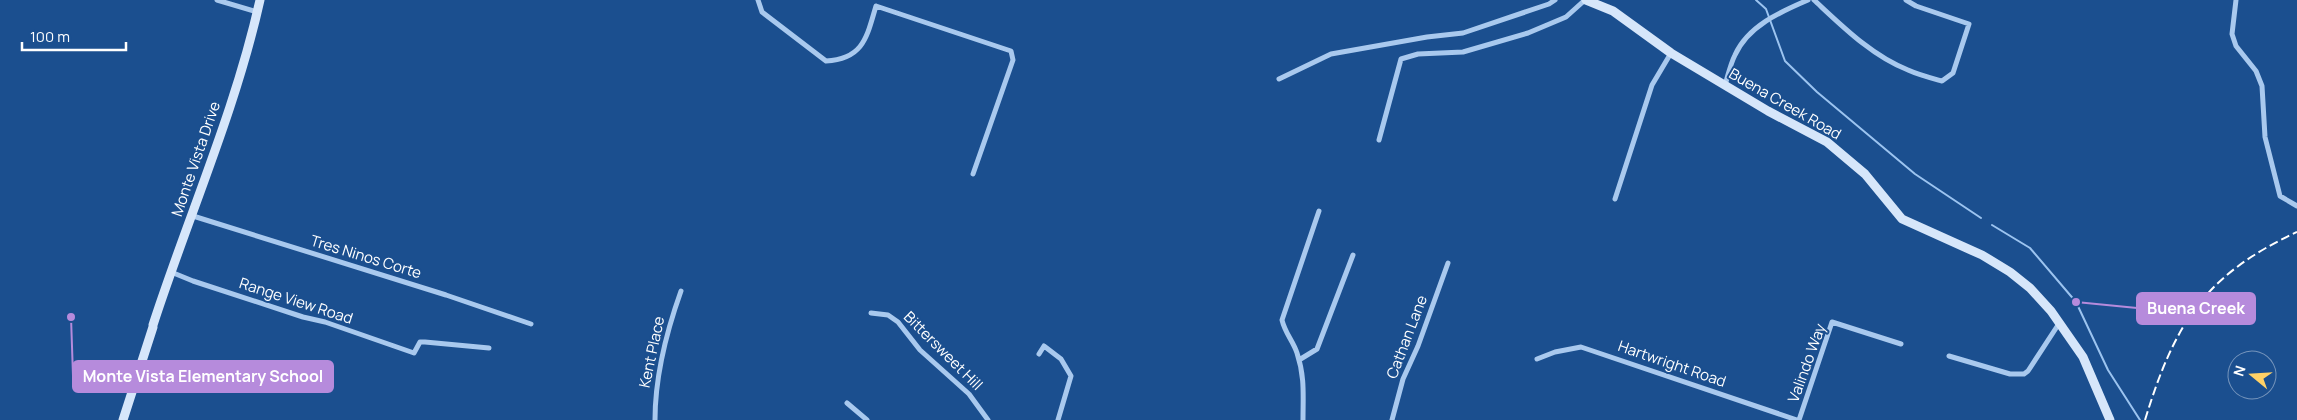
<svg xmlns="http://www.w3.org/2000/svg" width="2297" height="420" font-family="Manrope,sans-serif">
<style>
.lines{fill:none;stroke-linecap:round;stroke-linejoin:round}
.stream{stroke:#9cc4f0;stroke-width:2}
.minor{stroke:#a9c9ee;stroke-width:5}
.secondary{stroke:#d6e6fa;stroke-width:9}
.rail{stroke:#fff;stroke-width:2;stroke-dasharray:9 4;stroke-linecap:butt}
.labels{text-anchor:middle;stroke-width:4;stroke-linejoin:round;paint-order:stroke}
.street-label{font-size:15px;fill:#fff;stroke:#1b4f8f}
.leader{fill:none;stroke:#b68bdc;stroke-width:2}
.callout-dot{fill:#b68bdc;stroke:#1b4f8f;stroke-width:2}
.callout{fill:#b68bdc;stroke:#b68bdc;stroke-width:2}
.callout-label{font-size:16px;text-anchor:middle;font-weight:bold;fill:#fff}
</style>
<rect width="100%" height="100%" fill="#1b4f8f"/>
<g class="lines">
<path class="stream" d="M1756 0 1766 9 1785 61 1817 92 1915 174 1981 218
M1992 225 2030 248 2076 302 2108 370 2140 420"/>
<path class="minor" d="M217 0 257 12
M758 0 762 12 826 61C864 59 867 36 876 6L1011 51 1013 60 973 174
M1814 0C1842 26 1872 56 1908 70 1919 75 1931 78 1942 81L1953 73 1969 24 1916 6 1906 0
M2236 0 2232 34 2236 46 2256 71 2262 86 2265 137 2280 196 2297 206
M1279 79 1331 54 1427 37 1463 33 1549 4 1555 0
M1725 85C1728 76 1730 65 1735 55 1748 26 1780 12 1808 0
M1379 140 1401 59 1418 54 1463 52 1528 33 1566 17 1585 0
M1615 199 1652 85 1671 53
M193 216 446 295 531 324
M171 272 193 281 303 317 325 322 414 353 420 342H425L489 348
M871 313 888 315 898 322 920 350 969 394 988 420
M1039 354 1044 346 1061 359 1071 376 1058 420
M1949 356 2010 374H2024L2028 371 2060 322
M1537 359 1555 352 1581 347 1797 420
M1299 360 1317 349 1353 255
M847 403 867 420
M655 420C655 376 666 333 681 291
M1303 420C1303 395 1305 377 1297 353 1293 341 1285 333 1282 320L1319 211
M1392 420 1403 379 1418 346 1448 263
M1799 420 1832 322 1901 344"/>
<path class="secondary" d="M1586 0 1613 11 1671 53 1768 111 1827 142 1865 174 1902 219 1982 255 2010 272 2030 288 2051 311 2083 357 2110 420
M153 325C188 217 235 112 260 0
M123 420 153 327"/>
<path class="rail" d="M2145 420C2174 325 2204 275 2297 232"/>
</g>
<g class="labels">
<g class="street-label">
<text transform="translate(1785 104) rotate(30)" y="5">Buena Creek Road</text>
<text transform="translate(196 159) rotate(-71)" y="5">Monte Vista Drive</text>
<text transform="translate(366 257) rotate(17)" y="5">Tres Ninos Corte</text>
<text transform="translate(296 301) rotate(18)" y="5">Range View Road</text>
<text transform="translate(1407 337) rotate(-69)" y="5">Cathan Lane</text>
<text transform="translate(943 351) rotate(45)" y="5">Bittersweet Hill</text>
<text transform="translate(652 352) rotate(-78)" y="5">Kent Place</text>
<text transform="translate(1807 363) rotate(-70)" y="5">Valindo Way</text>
<text transform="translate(1672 364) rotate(19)" y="5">Hartwright Road</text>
</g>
</g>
<path class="leader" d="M2076 302L2137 308M71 317L73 376"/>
<g class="callout-dot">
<circle cx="2076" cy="302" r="5"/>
<circle cx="71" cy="317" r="5"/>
</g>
<g class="callout">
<rect x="2137" y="293" width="118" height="31" rx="5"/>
<rect x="73" y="361" width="260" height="31" rx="5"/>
</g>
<g class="callout-label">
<text x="2196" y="314">Buena Creek</text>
<text x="203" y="382">Monte Vista Elementary School</text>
</g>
<g transform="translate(2252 375) rotate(288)"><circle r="24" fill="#1b4f8f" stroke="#7695bc"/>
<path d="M0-4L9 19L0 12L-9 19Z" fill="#ffd166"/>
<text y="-8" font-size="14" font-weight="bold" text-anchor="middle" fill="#ffffff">N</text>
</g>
<path d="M22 42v8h104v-8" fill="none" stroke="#ffffff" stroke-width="2.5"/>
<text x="30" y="42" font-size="15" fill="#ffffff" stroke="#1b4f8f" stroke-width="4" paint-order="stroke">100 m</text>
</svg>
